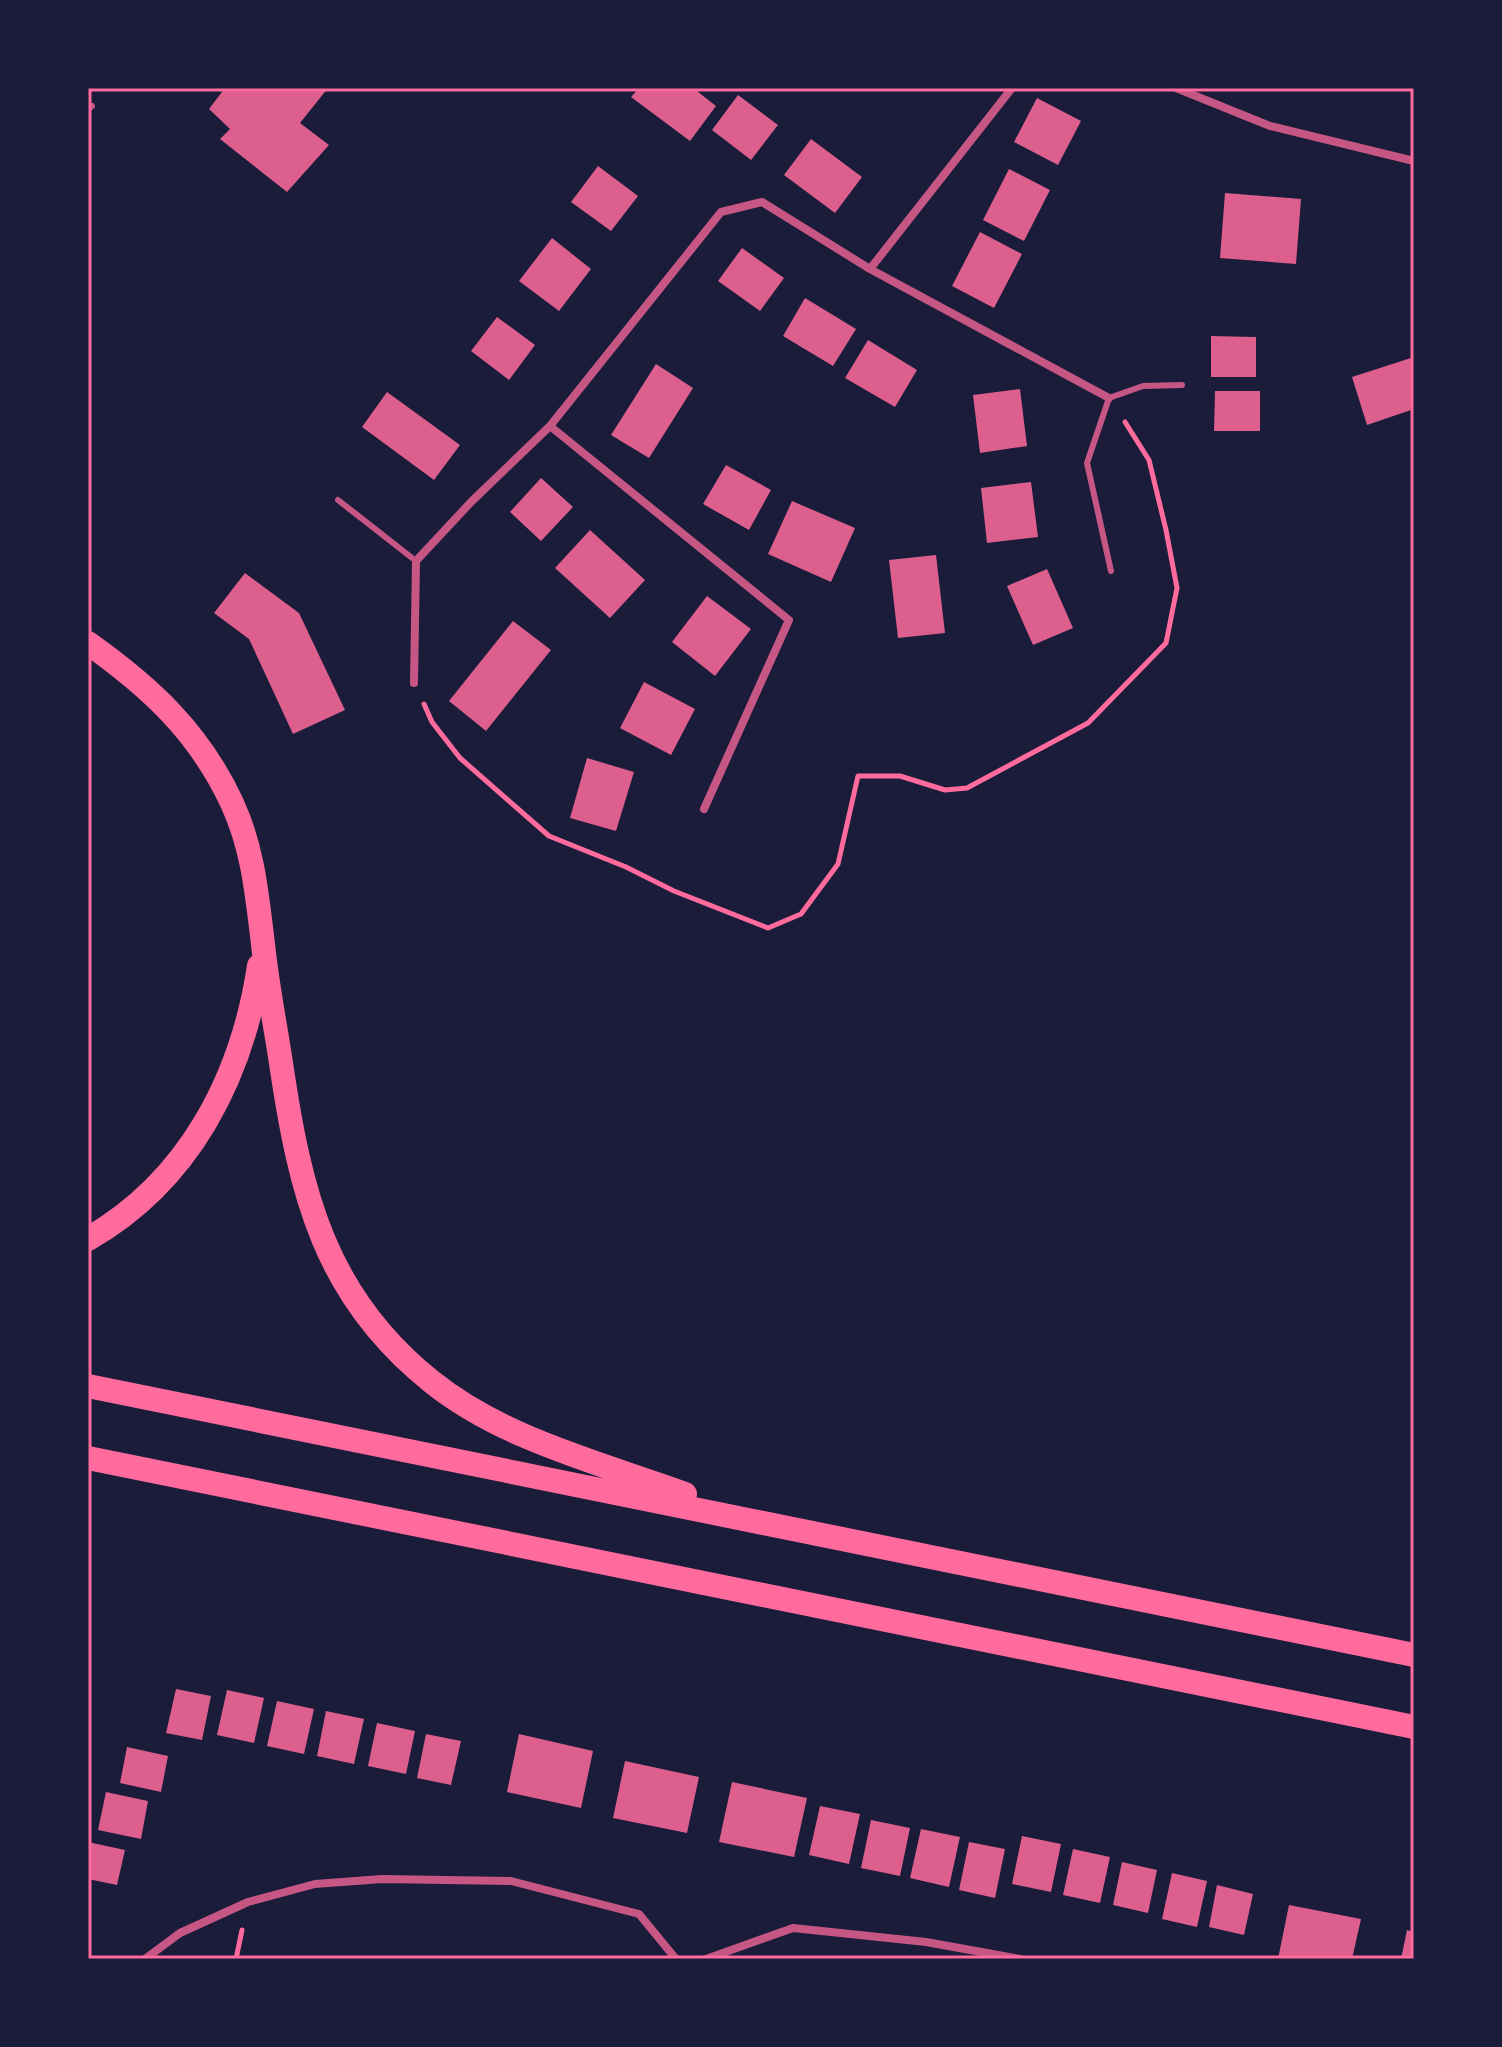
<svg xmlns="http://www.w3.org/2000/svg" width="1502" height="2047" font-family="'Noto Sans',sans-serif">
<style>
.building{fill:#dd5f8e}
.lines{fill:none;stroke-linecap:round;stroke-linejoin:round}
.path{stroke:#ff6b9d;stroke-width:5}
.service{stroke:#c65784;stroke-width:6}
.minor{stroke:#c65784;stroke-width:8}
.motorway{stroke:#ff6b9d;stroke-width:24}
.neatline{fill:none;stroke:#ff6b9d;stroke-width:3}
</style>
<rect width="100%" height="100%" fill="#1b1b3a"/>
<path class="building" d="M225 88H328L300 123 329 145 287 192 220 139 230 129 209 109Z
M639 88H693L716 106 690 141 631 97Z
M738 95 778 125 751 160 712 130Z
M1037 98 1081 121 1058 165 1014 142Z
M811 139 862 177 835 213 784 175Z
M598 166 638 196 611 231 571 202Z
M1009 169 1050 190 1024 241 983 220Z
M1225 193 1301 199 1296 264 1220 258Z
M980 232 1022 254 994 308 952 286Z
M552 238 591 269 559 311 519 281Z
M742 248 784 278 760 311 718 281Z
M805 298 856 329 833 366 783 336Z
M497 317 535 345 509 380 471 351Z
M1211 336 1256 337V377H1211Z
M868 340 917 370 895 407 845 378Z
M1414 357V409L1367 425 1352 377Z
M656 364 693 388 649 458 611 435Z
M1020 389 1027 446 980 453 973 395Z
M1215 391H1260V431H1214Z
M387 392 460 445 434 480 362 427Z
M726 465 771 490 749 530 703 504Z
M541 478 573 507 541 541 510 512Z
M1031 482 1038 537 987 543 981 488Z
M792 501 855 528 831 582 768 554Z
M590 530 645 580 610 618 555 568Z
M936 555 945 633 898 638 889 560Z
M1047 569 1073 628 1033 645 1007 586Z
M245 573 299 613 345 710 293 734 249 639 214 613Z
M707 596 751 629 715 676 672 642Z
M513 621 551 650 486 731 449 701Z
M644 682 695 709 671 755 620 728Z
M587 758 634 772 616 831 570 818Z
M176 1689 211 1696 202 1740 166 1733Z
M227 1690 264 1698 254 1743 217 1735Z
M277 1701 314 1709 304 1754 267 1746Z
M326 1711 364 1719 354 1764 317 1756Z
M377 1723 415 1731 406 1774 368 1766Z
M426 1734 461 1741 451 1785 417 1778Z
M519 1734 593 1751 581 1808 507 1792Z
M127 1747 168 1756 161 1792 120 1783Z
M625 1761 699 1777 687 1833 613 1818Z
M732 1782 807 1798 794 1857 719 1842Z
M106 1792 148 1801 141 1839 98 1830Z
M820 1806 860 1814 849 1864 809 1855Z
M871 1820 910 1828 900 1876 861 1868Z
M921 1829 960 1837 949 1887 910 1878Z
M1022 1836 1061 1844 1051 1892 1012 1884Z
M88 1842 125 1850 117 1885 88 1879Z
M969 1842 1005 1849 995 1898 959 1890Z
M1073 1849 1110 1857 1100 1903 1063 1895Z
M1122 1862 1157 1870 1148 1913 1113 1905Z
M1172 1873 1207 1881 1197 1927 1162 1919Z
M1217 1885 1253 1894 1244 1935 1209 1927Z
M1289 1905 1361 1919 1352 1959H1278Z
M1407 1930 1414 1932V1959H1401Z"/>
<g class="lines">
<path class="path" d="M424 704 432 722 460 758 549 836 626 867 674 891 768 928 801 914 838 864 858 776H900L945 790 967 788 1088 723 1166 643 1177 588 1166 530 1149 460 1125 422
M236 1959 242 1930"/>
<path class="service" d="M88 109 92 106
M338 500 416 561
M1111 571 1087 463 1109 398 1143 386 1182 385"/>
<path class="minor" d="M1176 88 1270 126 1414 161
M870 269 1012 88
M550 426 789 620 704 809
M414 683 416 561 471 502 550 426 721 212 762 202 870 269 1109 398
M145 1959 180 1933 248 1902 315 1884 382 1879 511 1881 639 1914 676 1959
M706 1959 793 1928 926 1942 1020 1959"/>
<path class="motorway" d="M88 643C150 687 199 732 232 803 253 848 257 895 263 944 267 984 275 1023 281 1063 300 1192 324 1296 432 1382 503 1439 600 1463 685 1494
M88 1239C189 1181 242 1078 259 966
M88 1386 1414 1655
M88 1458 1414 1727"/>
</g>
<rect width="1502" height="2047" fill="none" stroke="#1b1b3a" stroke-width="180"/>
<rect x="90" y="90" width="1322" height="1867" class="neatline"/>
</svg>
